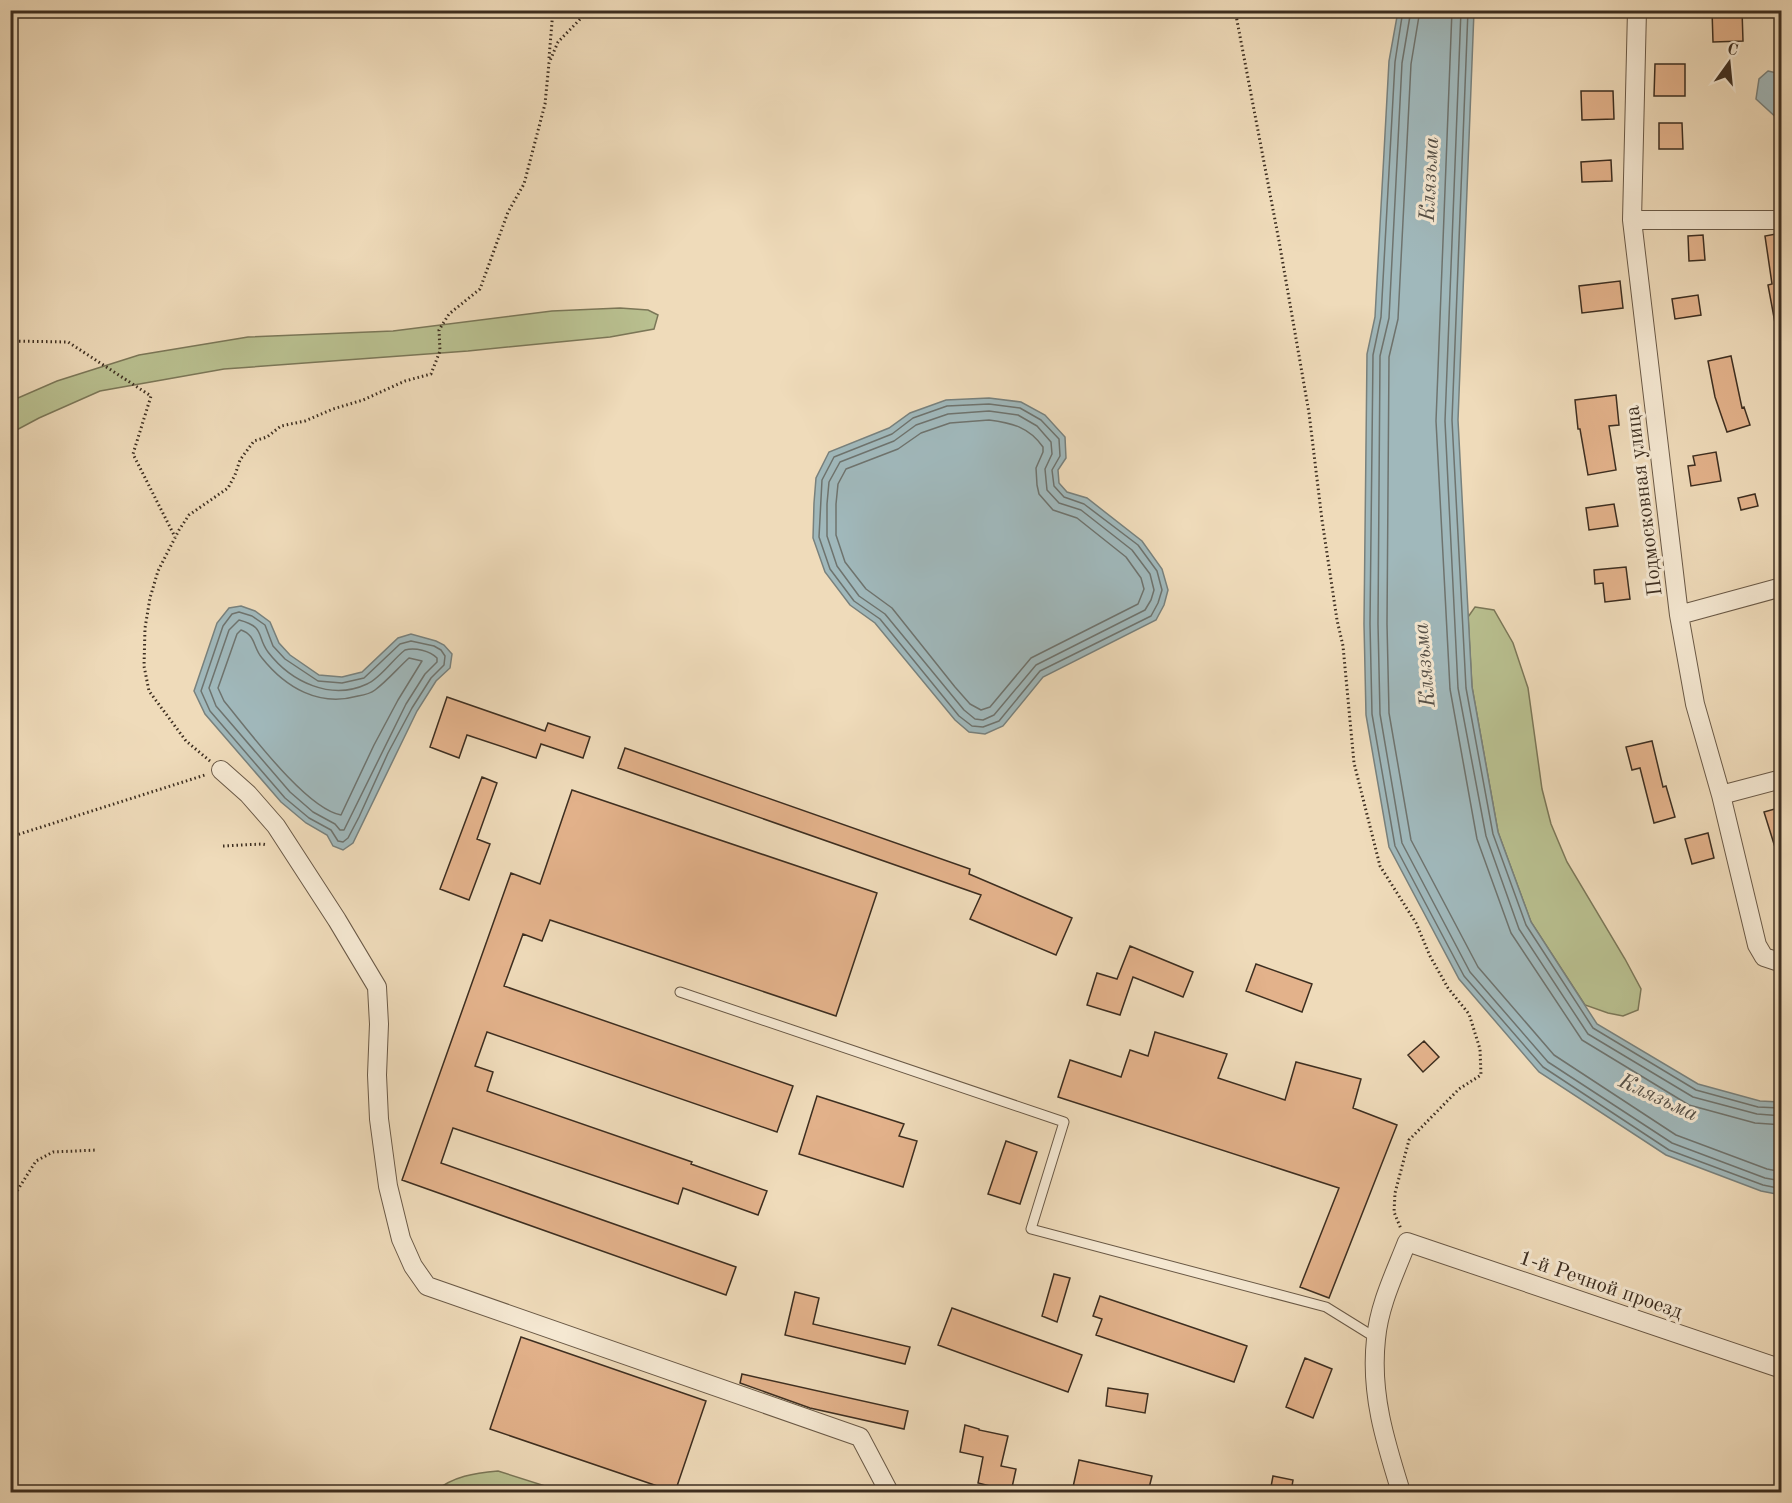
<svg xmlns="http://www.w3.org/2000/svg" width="1792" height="1503" font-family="'Old Standard TT',serif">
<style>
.green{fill:#b9c090;stroke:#7b7758;stroke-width:1.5}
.water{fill:#a0b8bb;stroke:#78817d;stroke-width:1.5}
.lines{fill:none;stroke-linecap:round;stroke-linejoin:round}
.shore{stroke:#6e736e;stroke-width:1.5}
.building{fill:#e3b28b;stroke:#3d2e20;stroke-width:1.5}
.service-casing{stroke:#6a5946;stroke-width:11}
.minor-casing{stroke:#6a5946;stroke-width:20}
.path{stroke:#3d2e20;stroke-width:3;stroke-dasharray:1.5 3;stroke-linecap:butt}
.service{stroke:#f5e8d2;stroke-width:9}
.minor{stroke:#f5e8d2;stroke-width:18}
.labels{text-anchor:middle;stroke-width:6;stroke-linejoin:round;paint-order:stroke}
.street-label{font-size:21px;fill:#3d2e20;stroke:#f5e8d2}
.water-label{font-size:22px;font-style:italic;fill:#565047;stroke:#f5e8d2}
</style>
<rect width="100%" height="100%" fill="#efdbba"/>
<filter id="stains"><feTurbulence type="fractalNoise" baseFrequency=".00333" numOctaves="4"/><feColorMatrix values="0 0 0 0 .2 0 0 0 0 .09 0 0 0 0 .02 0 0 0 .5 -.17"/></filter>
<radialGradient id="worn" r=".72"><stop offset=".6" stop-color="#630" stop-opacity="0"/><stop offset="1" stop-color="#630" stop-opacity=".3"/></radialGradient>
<path class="green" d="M620 308 648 310 658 315 654 329 610 337 468 351 224 369 100 391 39 418 11 433V401L57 381 139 355 248 337 393 331 552 311Z
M1475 607 1494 610 1513 643 1528 688 1542 789 1551 824 1567 862 1625 959 1641 989 1638 1010 1623 1016 1608 1013 1585 1005 1531 922 1498 832 1472 687 1468 617Z
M498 1471 564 1492H434C453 1476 475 1473 498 1471Z"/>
<path class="water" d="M1398 11H1474L1458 420 1472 687 1498 832 1531 922 1597 1024 1698 1084 1760 1101 1781 1102V1195L1761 1191 1666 1155 1539 1072 1459 979 1389 847 1366 715 1364 624 1367 354 1375 317 1389 61Z
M1768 71 1781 74V122L1756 99 1759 79Z
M989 398 1021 402 1045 415 1065 437 1066 458 1058 470 1059 483 1067 492 1087 498 1142 541 1162 569 1168 590 1164 605 1156 620 1043 677 1003 726 985 734 969 732 955 720 875 623 850 605 825 572 813 538 814 503 816 478 829 452 889 428 910 413 946 400Z
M241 606 255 611 270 622 279 643 290 655 319 675 342 677 362 672 398 638 411 634 436 641 444 645 452 654 450 668 436 681 417 711 353 843 343 850 333 846 327 835 306 823 281 802 205 714 194 691 217 623 229 608Z"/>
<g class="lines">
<path class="shore" d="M1403 10 1395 62 1381 317 1373 355 1370 624 1372 714 1395 846 1464 976 1543 1067 1669 1150 1763 1185 1782 1189
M1411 10 1402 63 1389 318 1380 356 1378 624 1380 714 1402 843 1470 972 1548 1062 1672 1143 1765 1178 1782 1181
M1420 10 1411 64 1398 319 1389 357 1387 624 1389 713 1411 840 1478 967 1554 1055 1676 1135 1767 1169 1782 1172
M1452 10 1436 421 1450 689 1477 839 1511 933 1582 1040 1689 1105 1755 1123 1782 1125
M1461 10 1445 421 1458 688 1486 836 1519 929 1588 1034 1693 1097 1757 1114 1782 1116
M1468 10 1452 420 1466 688 1493 834 1526 925 1593 1028 1696 1090 1758 1107 1782 1108
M989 404 1020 408 1041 420 1059 439 1060 456 1052 470 1054 486 1064 497 1084 504 1138 545 1157 571 1162 590 1158 603 1151 616 1040 671 999 721 983 727 972 726 959 716 880 619 854 601 830 569 819 537 822 480 834 457 892 434 913 418 947 406Z
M989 411 1018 415 1037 426 1051 442 1052 454 1045 469 1047 490 1059 503 1081 510 1132 550 1150 574 1154 590 1151 600 1145 610 1036 665 994 715 983 720 975 719 964 710 885 614 859 596 837 566 827 536V504L829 482 840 462 894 441 916 425 948 414Z
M989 420C1012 423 1029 427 1043 447V452L1036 468 1037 485 1039 494 1053 510 1077 518 1126 557 1141 578 1144 589 1138 604 1031 658 990 707 981 710 970 704 955 687 892 608 866 589 845 562 836 535V504L838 484 846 469 898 449 921 433 950 423Z
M239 612 252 616 265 625 273 646 285 659 318 681 342 683 364 678 400 644 411 641 434 646 441 650 445 656 444 665 431 678 412 708 388 753 359 817 348 838 343 842 338 841 331 830 309 818 285 798 210 711 201 691 223 626 232 614Z
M239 620C266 627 256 636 268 652 291 682 331 701 367 684 380 679 393 659 405 650 415 647 430 651 437 658V662L425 674 406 704 344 830H340L335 824 313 812 290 792 216 706 209 688 229 630Z
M241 630C256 635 253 648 262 658 286 688 319 707 358 696 364 695 370 694 375 690 387 681 398 668 409 658L422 661 398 700 374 745 341 815C306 809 248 730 224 701L218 688 237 634Z"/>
</g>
<path class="building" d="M1712 10H1742L1743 41 1713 42Z
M1655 64H1685V96H1654Z
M1581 91H1613L1614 119 1582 120Z
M1659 123H1682L1683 149H1659Z
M1611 160 1612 181 1582 182 1581 162Z
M1782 233V322L1775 323 1768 285 1772 284 1765 236Z
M1703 235 1705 260 1689 261 1688 236Z
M1620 281 1623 308 1582 313 1579 286Z
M1698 295 1701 315 1675 319 1672 299Z
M1731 356 1742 408 1744 407 1750 425 1727 432 1715 397 1708 361Z
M1616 395 1619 425 1609 426 1616 470 1588 475 1580 429H1578L1575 400Z
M1716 452 1721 481 1691 486 1688 466 1695 465 1693 456Z
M1755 494 1758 506 1741 510 1738 498Z
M1614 504 1618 526 1589 530 1586 508Z
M1626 567 1630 599 1605 602 1603 583 1595 584 1594 570Z
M447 697 545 731 548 723 590 737 583 758 541 744 536 758 467 735 459 758 430 747Z
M1652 741 1663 787 1666 786 1675 817 1654 823 1640 768 1632 770 1626 747Z
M625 748 970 869 969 874 1072 918 1056 955 970 919 981 895 618 768Z
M482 777 497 783 477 839 490 844 469 900 440 889Z
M572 790 877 893 836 1016 550 920 542 941 523 934 504 986 793 1086 777 1132 487 1032 475 1066 493 1072 487 1091 692 1162 691 1164 767 1191 758 1215 683 1188 678 1204 453 1128 441 1163 736 1267 726 1295 402 1180 511 873 540 884Z
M1782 807V859L1779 860 1764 812Z
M1708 833 1714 858 1692 864 1685 839Z
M1130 946 1193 972 1183 997 1133 977 1120 1015 1087 1005 1097 973 1117 979Z
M1256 964 1312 984 1302 1012 1246 991Z
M1155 1032 1227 1054 1218 1078 1285 1100 1296 1062 1361 1079 1353 1108 1397 1125 1329 1298 1300 1287 1339 1188 1058 1097 1070 1060 1121 1077 1130 1050 1148 1056Z
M1424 1041 1439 1057 1423 1072 1408 1055Z
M817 1096 904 1124 899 1136 917 1141 903 1187 799 1154Z
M1006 1141 1037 1152 1020 1204 988 1194Z
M1054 1274 1070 1278 1057 1322 1042 1316Z
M795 1292 819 1298 813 1324 910 1347 905 1364 785 1335Z
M1100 1296 1247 1346 1234 1382 1096 1335 1102 1319 1093 1316Z
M952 1308 1082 1355 1068 1392 938 1345Z
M521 1337 706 1401 675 1492 490 1429Z
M1305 1358 1332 1369 1313 1418 1286 1407Z
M742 1374 908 1411 904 1429 810 1408 740 1383Z
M1108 1388 1148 1394 1145 1413 1106 1406Z
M965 1425 979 1429V1430L1008 1436 1001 1466 1016 1469 1011 1492H997L998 1488 978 1483 983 1457 960 1452Z
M1079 1460 1152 1476 1148 1492H1099L1073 1487Z
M1273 1476 1293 1480 1291 1492H1270Z"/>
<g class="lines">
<defs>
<path id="service" d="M680 992 1064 1122 1031 1229 1326 1307 1376 1338"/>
<path id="minor" d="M1637 10 1632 220 1679 615 1695 704 1721 795 1757 945 1764 957 1782 963
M1632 220H1782
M1679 615 1782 587
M221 770 248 794 276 826 337 920 377 987 379 1024 377 1075 379 1119 388 1186 401 1239 413 1266 427 1286 860 1437 889 1492
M1721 795 1782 779
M1401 1492C1385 1441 1370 1393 1376 1339 1379 1305 1395 1273 1407 1242L1782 1369"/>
</defs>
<use href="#service" class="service-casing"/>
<use href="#minor" class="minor-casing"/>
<path class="path" d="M1235 10 1279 241 1309 413 1322 520 1337 620 1343 646 1354 763 1380 866 1416 923 1430 956 1448 988 1469 1014 1480 1049 1481 1075 1459 1089 1409 1140 1395 1193 1394 1212 1401 1229
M549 58 553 10
M10 341 68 342 151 396 133 454 175 537
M210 761 186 741 149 691 144 666 145 628 150 598 158 571 179 530 189 515 228 488 235 475 240 460 254 441 267 437 281 426 305 421 333 409 363 400 405 381 431 374 440 351 439 330 449 314 480 289 508 212 524 184 545 104 549 63 558 42 589 10
M10 837 205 775
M223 846 262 844 267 845
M10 1202 36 1161 53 1152 97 1150"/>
<use href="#service" class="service"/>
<use href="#minor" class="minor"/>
</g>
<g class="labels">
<g class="street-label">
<text transform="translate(1643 501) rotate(-97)" y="7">Подмосковная улица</text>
<text transform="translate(1601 1284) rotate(19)" y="7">1-й Речной проезд</text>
</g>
<g class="water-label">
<text transform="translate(1428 179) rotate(-87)" y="8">Клязьма</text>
<text transform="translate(1423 665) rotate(-95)" y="8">Клязьма</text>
<text transform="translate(1659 1096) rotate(25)" y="8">Клязьма</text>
</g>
</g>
<rect width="1792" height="1503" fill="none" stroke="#efdbba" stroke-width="36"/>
<rect x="12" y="12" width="1768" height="1479" fill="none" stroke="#3d2e20" stroke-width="3"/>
<rect x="18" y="18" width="1756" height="1467" fill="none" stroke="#3d2e20" stroke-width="1.5"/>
<g transform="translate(1729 63) rotate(15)" stroke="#f5e8d2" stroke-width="4.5" paint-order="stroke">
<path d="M0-4.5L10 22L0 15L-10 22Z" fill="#3d2e20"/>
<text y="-9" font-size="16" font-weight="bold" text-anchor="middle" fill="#3d2e20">С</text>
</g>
<rect width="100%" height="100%" filter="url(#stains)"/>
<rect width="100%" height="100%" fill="url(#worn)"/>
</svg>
